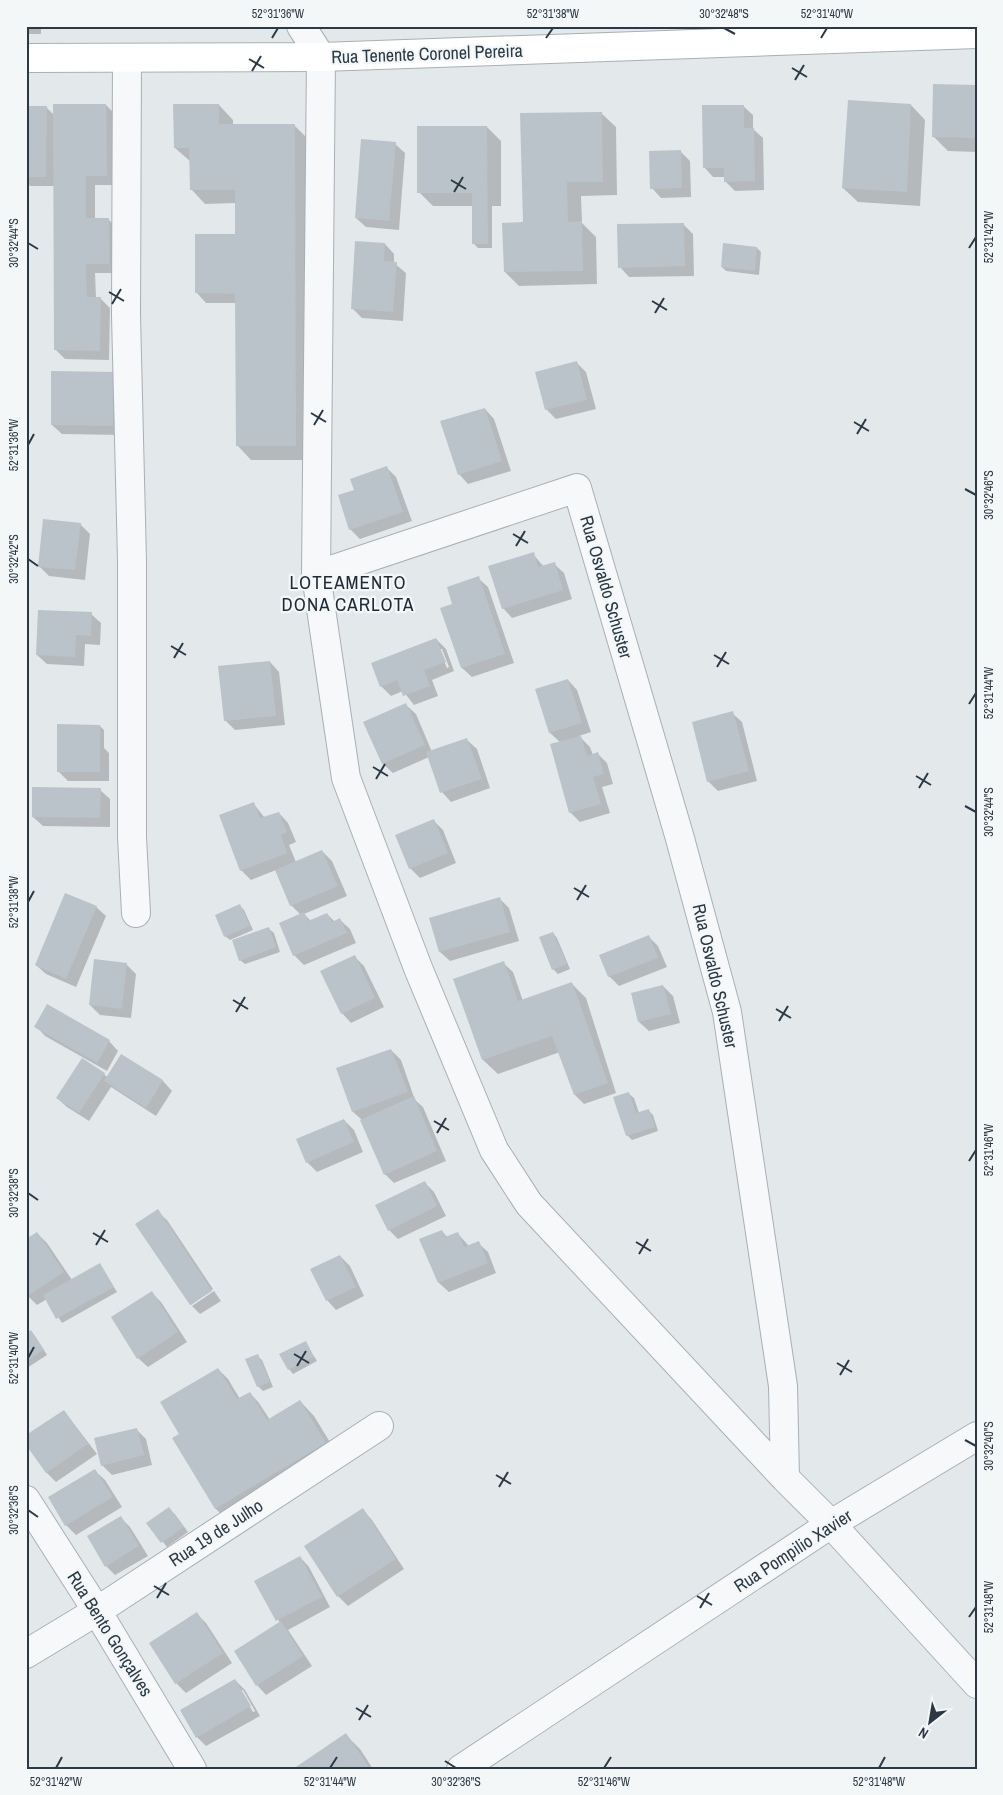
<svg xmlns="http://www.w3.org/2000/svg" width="1003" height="1795" font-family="'Archivo Narrow',sans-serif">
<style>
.shadow{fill:#0003;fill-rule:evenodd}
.building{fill:#bac3c9}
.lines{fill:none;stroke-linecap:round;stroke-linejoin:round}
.street-casing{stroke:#a8b0b6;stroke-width:30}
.secondary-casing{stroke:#a8b0b6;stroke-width:30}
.street{stroke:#f6f8f9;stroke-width:28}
.secondary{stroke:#fff;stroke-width:28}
.ticks{fill:none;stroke:#2b3944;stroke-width:2}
.labels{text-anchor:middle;stroke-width:4.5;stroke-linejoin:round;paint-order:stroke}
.street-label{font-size:18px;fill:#2b3944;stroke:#f3f7f8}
.neighbourhood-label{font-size:19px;letter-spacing:1px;fill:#1d2a35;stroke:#f3f7f8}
.neatline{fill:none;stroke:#2b3944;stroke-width:2}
.ticks-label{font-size:12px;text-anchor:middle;fill:#2b3944}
</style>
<rect width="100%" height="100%" fill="#e3e8eb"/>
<path class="shadow" d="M26 26H41V34H26Z
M51 26H81V28H52Z
M386 26H435L388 28Z
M977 86V152L948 151 934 137Z
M106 105 116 115V185H95V219H108L118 229V273H95L96 298H100L110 308 109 360 65 359 55 349 54 186H30L26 182V107H46L54 115Z
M219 105 233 120V125H294L309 140V326H304V356L309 361 310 460H251L237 445 236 303H206L197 293 236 237V203L205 204 191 189V162L175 148Z
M911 105 925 120 920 206 858 202 843 188Z
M743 106 753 115V129L763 138 764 190 735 191 725 181V177H713L704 167Z
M601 113 616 127 617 195 581 196 582 223 596 237 597 284 519 286 505 272 524 223Z
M487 127 501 141V206H492V248H478L473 243V206H433L419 192Z
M395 144 405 153 399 230 366 227 356 218Z
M680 151 690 161 691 197 661 198 652 188Z
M683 224 693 234 694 276 629 277 620 267Z
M385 244 394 254V263L406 273 403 321 362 318 352 308Z
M757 248 761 252 759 275 726 271 722 267Z
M577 363 586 372 596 409 556 419 546 409Z
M113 373 123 435 62 434 52 425Z
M485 409 494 419 511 471 468 484 459 474Z
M387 468 396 477 412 521 360 539 350 529 355 490Z
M80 524 90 534 85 580 49 576 39 566Z
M533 554 544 567 554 564 564 573 572 599 512 618 503 608Z
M478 578 488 587 514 663 472 677 462 668 442 609 454 604Z
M91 614 101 623 100 645 85 644 84 666 47 664 37 655Z
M436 639 446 649 454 671 432 680 438 696 414 705 403 691 391 696 381 686ZM439 649H442L449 667 447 668Z
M270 662 279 672 285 725 235 730 225 720Z
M568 680 577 690 591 732 579 736 590 747 593 755 598 754 607 763 613 784 602 787 610 813 580 822 570 812 561 743 550 733Z
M406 705 416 714 432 752 467 740 477 749 490 788 451 802 442 792 429 757 393 773 383 764 365 722Z
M732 713 742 722 757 781 718 791 708 781Z
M100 726 104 730V748L109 753V781H68L58 771Z
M100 790 110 799V827L43 826 33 817Z
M253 803 265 818 279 813 288 823 296 842 289 845 296 862 322 851 332 861 347 896 304 914 311 921 327 914 335 922 340 920 350 929 356 943 304 965 294 955 301 915 291 905 276 870 251 880 241 870Z
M434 821 443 830 456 863 420 878 410 868Z
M499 898 509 908 519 941 450 961 440 952 431 919Z
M240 906 244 910 253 930 230 940 225 936Z
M96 907 106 916 76 987 46 974 36 965Z
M269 929 274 933 280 952 245 964 240 960Z
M553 933 557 938 570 969 558 974 553 969Z
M648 936 658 946 667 967 619 986 609 976Z
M355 957 364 966 384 1007 351 1023 342 1013Z
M503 963 513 972 523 1001 572 984 586 998 616 1093 584 1104 575 1095 560 1052 498 1074 483 1060Z
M126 964 136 974 131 1018 100 1015 90 1005Z
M663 986 673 996 680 1023 649 1031 639 1022Z
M36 1026 109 1041 118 1051 107 1071 45 1036Z
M391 1050 401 1060 415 1100 423 1107 446 1161 394 1183 385 1174 361 1119 353 1112Z
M121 1056 163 1081 172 1091 156 1116 111 1087 89 1121 67 1107 57 1098 104 1074 108 1078Z
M629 1094 634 1098 639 1113 648 1110 653 1115 658 1131 632 1140 627 1135Z
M344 1120 354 1130 363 1152 317 1172 307 1162Z
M425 1183 434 1192 446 1216 398 1239 389 1230Z
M157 1211 167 1220 213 1289 191 1305 136 1225Z
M442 1231 448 1238 458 1234 469 1246 478 1243 488 1252 496 1273 449 1292 439 1283 421 1239Z
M37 1233 47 1243 72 1280 100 1265 117 1292 62 1323 47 1299 37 1305 28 1296Z
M340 1256 350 1266 364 1296 336 1310 327 1300Z
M214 1291 221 1301 200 1314 192 1306Z
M151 1292 161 1302 187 1342 148 1367 138 1358Z
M26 1335 35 1336 47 1355 27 1368Z
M305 1342 317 1361 293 1374 289 1369Z
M257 1356 262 1360 273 1387 263 1391 258 1386Z
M218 1369 228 1379 240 1399 250 1393 259 1403 270 1420 300 1401 314 1416 339 1457 230 1523 216 1509 174 1439 181 1434Z
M64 1411 97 1454 56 1482 47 1473 26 1443Z
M136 1429 146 1439 152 1465 112 1475 102 1465Z
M95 1471 105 1480 122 1507 76 1535 66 1525Z
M363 1510 372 1520 404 1569 348 1606 338 1596Z
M174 1513 188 1532 167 1547 148 1523Z
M120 1517 130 1527 148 1556 115 1575 106 1566Z
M300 1557 309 1567 330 1607 288 1630 312 1666 266 1695 257 1685 280 1623 256 1581Z
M197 1614 206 1623 232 1663 186 1693 176 1683Z
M235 1680 245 1690 260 1716 206 1746 197 1737ZM240 1690H243L255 1711 253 1712Z
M346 1735 360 1749 373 1769H295Z"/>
<path class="building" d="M933 84 977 85V138L932 137Z
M848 100 911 104 907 192 842 188Z
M53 104H106L107 176H86V218H109V264H86L87 297H101L100 351 54 350Z
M173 104H219V124H295L296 446H236L235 294 195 293V234H235V190H190L189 148H174Z
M702 105H744V128H754L755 181 724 182V168H703Z
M26 106H47L46 177H26Z
M602 112 603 182H567L568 222 582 221 583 271 504 272 502 223 523 222 520 113Z
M417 126H487L488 244H472V193H417Z
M361 139 396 142 389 221 355 218Z
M681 150 682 188 650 189 649 151Z
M684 223 685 266 618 268 617 224Z
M355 241 385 243 384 261 397 262 393 312 351 309Z
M723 243 757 247 755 271 721 267Z
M577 361 587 400 545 410 535 372Z
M51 371 114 372 113 426 51 425Z
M485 408 502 461 458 475 440 421Z
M387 466 403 512 349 530 338 495 354 490 350 479Z
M43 519 81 523 75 570 38 567Z
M534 552 538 567 555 562 563 590 502 609 488 566Z
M479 576 505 654 461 668 440 608 452 604 447 587Z
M38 610 92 612 91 636 76 635 75 657 36 655Z
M436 638 446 662 424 670 430 686 403 696 397 680 380 687 371 663Z
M270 661 276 716 224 721 218 666Z
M568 679 582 723 549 733 535 689Z
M406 703 425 745 382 764 363 722Z
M733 711 749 771 707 782 692 722Z
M57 724 100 725V772H57Z
M581 736 587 756 598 752 604 774 593 777 601 804 569 813 550 744Z
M467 738 482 779 440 793 426 752Z
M32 787 101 788 100 818 32 817Z
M254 802 260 818 279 812 287 832 281 835 287 853 240 871 219 815Z
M434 819 448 853 409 869 395 835Z
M322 850 338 886 290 906 275 870Z
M65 893 97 906 66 979 35 965Z
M500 897 510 932 439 952 429 918Z
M240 904 250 926 224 937 215 915Z
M304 912 308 921 327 913 332 922 340 918 347 933 293 956 279 923Z
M269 927 276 947 239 961 232 940Z
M553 932 567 964 552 970 539 937Z
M649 935 658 958 608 977 599 955Z
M355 955 375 998 341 1014 320 971Z
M94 959 127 963 122 1009 89 1005Z
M504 961 518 1001 572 982 608 1083 574 1095 552 1036 482 1060 453 979Z
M663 985 671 1014 638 1022 631 993Z
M47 1004 110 1040 97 1063 34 1027Z
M391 1049 408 1092 352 1112 336 1068Z
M121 1054 163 1080 146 1108 104 1081Z
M82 1058 105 1073 79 1113 56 1098Z
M629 1092 636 1113 649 1109 655 1127 626 1136 613 1097Z
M414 1096 437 1151 384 1175 360 1120Z
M344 1119 354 1142 306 1163 296 1139Z
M425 1181 437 1206 388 1231 375 1205Z
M158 1209 212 1291 190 1305 135 1224Z
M442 1230 445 1237 458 1232 464 1247 479 1241 488 1263 438 1283 419 1239Z
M37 1232 64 1272 26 1297V1239Z
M340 1255 356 1287 326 1301 310 1269Z
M100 1263 114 1287 56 1319 43 1295Z
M152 1291 178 1332 137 1359 111 1317Z
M31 1330 44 1350 26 1361V1333Z
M306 1341 314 1357 288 1370 279 1354Z
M258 1354 270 1382 257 1387 245 1359Z
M218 1368 237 1399 250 1392 267 1420 300 1400 326 1443 215 1509 172 1438 179 1434 160 1402Z
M64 1410 88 1444 46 1473 26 1445V1435Z
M137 1428 144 1455 101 1466 94 1438Z
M95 1469 113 1497 65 1526 48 1497Z
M169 1507 184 1527 161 1543 146 1523Z
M363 1508 396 1559 337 1597 304 1546Z
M121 1516 139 1546 105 1567 87 1536Z
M300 1556 322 1597 276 1621 254 1581Z
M197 1612 223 1653 175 1684 149 1643Z
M281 1621 303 1656 256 1686 234 1651Z
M235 1679 251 1706 196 1738 180 1710Z
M346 1733 370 1769H293Z"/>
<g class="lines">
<defs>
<path id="street" d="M301 26 321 57 316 575 346 778 418 968 494 1150 529 1204 785 1478 831 1524 977 1684
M127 58 126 315 132 561V837L136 913
M316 575 577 488 679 835 727 1012 783 1386 785 1478
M26 1500 97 1611 192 1769
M26 1654 97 1611 379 1426
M461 1769 831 1524 977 1436"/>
<path id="secondary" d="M26 58 321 57 977 34"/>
</defs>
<use href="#street" class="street-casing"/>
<use href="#secondary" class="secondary-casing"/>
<use href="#street" class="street"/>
<use href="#secondary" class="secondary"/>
</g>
<path class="ticks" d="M724 28 735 34M272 38 278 28M546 38 553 28M821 38 827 28M249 59 264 68M792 68 807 77M252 71 261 56M795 80 804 65M451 180 466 189M454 192 463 177M28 243 38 249M969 248 976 237M109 292 124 301M652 301 667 310M112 304 121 289M655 313 664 298M311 413 326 422M854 422 869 431M314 425 323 410M857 434 866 419M28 445 34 434M965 489 976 495M513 534 528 543M516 546 525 531M28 559 38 566M171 646 186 655M714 655 729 664M174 658 183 643M717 667 726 652M969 704 976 693M373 767 388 776M916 776 931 785M376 779 385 764M919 788 928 773M965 806 976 812M574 888 589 897M577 900 586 885M28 902 34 891M233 1000 248 1009M776 1009 791 1018M236 1012 245 997M779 1021 788 1006M434 1121 449 1130M437 1133 446 1118M969 1161 976 1150M28 1193 38 1200M93 1233 108 1242M636 1242 651 1251M96 1245 105 1230M639 1254 648 1239M294 1354 309 1363M28 1358 34 1347M837 1363 852 1372M297 1366 306 1351M840 1375 849 1360M965 1440 976 1446M496 1475 511 1484M499 1487 508 1472M28 1510 38 1517M154 1586 169 1595M697 1596 712 1605M157 1598 166 1583M700 1608 709 1593M969 1617 976 1607M356 1708 371 1717M359 1720 368 1705M445 1761 456 1768M56 1768 62 1757M330 1768 337 1757M604 1768 611 1757M879 1768 885 1757"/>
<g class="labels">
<g class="street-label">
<text transform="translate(427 54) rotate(-2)" y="6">Rua Tenente Coronel Pereira</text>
<text transform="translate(606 587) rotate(74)" y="6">Rua Osvaldo Schuster</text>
<text transform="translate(715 976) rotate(77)" y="6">Rua Osvaldo Schuster</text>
<text transform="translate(216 1533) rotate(-33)" y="6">Rua 19 de Julho</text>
<text transform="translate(793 1551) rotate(-33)" y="6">Rua Pompilio Xavier</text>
<text transform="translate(110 1634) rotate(58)" y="6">Rua Bento Gonçalves</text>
</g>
<g class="neighbourhood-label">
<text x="348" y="589">LOTEAMENTO<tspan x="348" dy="22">DONA CARLOTA</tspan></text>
</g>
</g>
<rect width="1003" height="1795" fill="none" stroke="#f3f7f8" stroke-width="55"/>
<g transform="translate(930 1722) rotate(211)" stroke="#f3f7f8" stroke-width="4" paint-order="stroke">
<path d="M0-4L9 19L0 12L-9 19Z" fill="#2b3944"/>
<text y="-8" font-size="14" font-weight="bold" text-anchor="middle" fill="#2b3944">N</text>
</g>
<rect x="28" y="28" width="948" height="1740" class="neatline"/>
<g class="ticks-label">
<text x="278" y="18">52°31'36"W</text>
<text x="553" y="18">52°31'38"W</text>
<text x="724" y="18">30°32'48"S</text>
<text x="827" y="18">52°31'40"W</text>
<text transform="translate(989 237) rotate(-90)" y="4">52°31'42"W</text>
<text transform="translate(14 243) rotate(-90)" y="4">30°32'44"S</text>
<text transform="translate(14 445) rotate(-90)" y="4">52°31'36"W</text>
<text transform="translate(989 495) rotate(-90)" y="4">30°32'46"S</text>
<text transform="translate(14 559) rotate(-90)" y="4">30°32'42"S</text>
<text transform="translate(989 693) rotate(-90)" y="4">52°31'44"W</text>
<text transform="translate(989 812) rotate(-90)" y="4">30°32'44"S</text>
<text transform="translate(14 902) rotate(-90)" y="4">52°31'38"W</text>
<text transform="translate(989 1150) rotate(-90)" y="4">52°31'46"W</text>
<text transform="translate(14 1193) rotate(-90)" y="4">30°32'38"S</text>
<text transform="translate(14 1358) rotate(-90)" y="4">52°31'40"W</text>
<text transform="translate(989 1446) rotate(-90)" y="4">30°32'40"S</text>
<text transform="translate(14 1510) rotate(-90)" y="4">30°32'36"S</text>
<text transform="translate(989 1607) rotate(-90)" y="4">52°31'48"W</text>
<text x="56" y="1786">52°31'42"W</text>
<text x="330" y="1786">52°31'44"W</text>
<text x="456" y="1786">30°32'36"S</text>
<text x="604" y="1786">52°31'46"W</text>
<text x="879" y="1786">52°31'48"W</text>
</g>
</svg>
